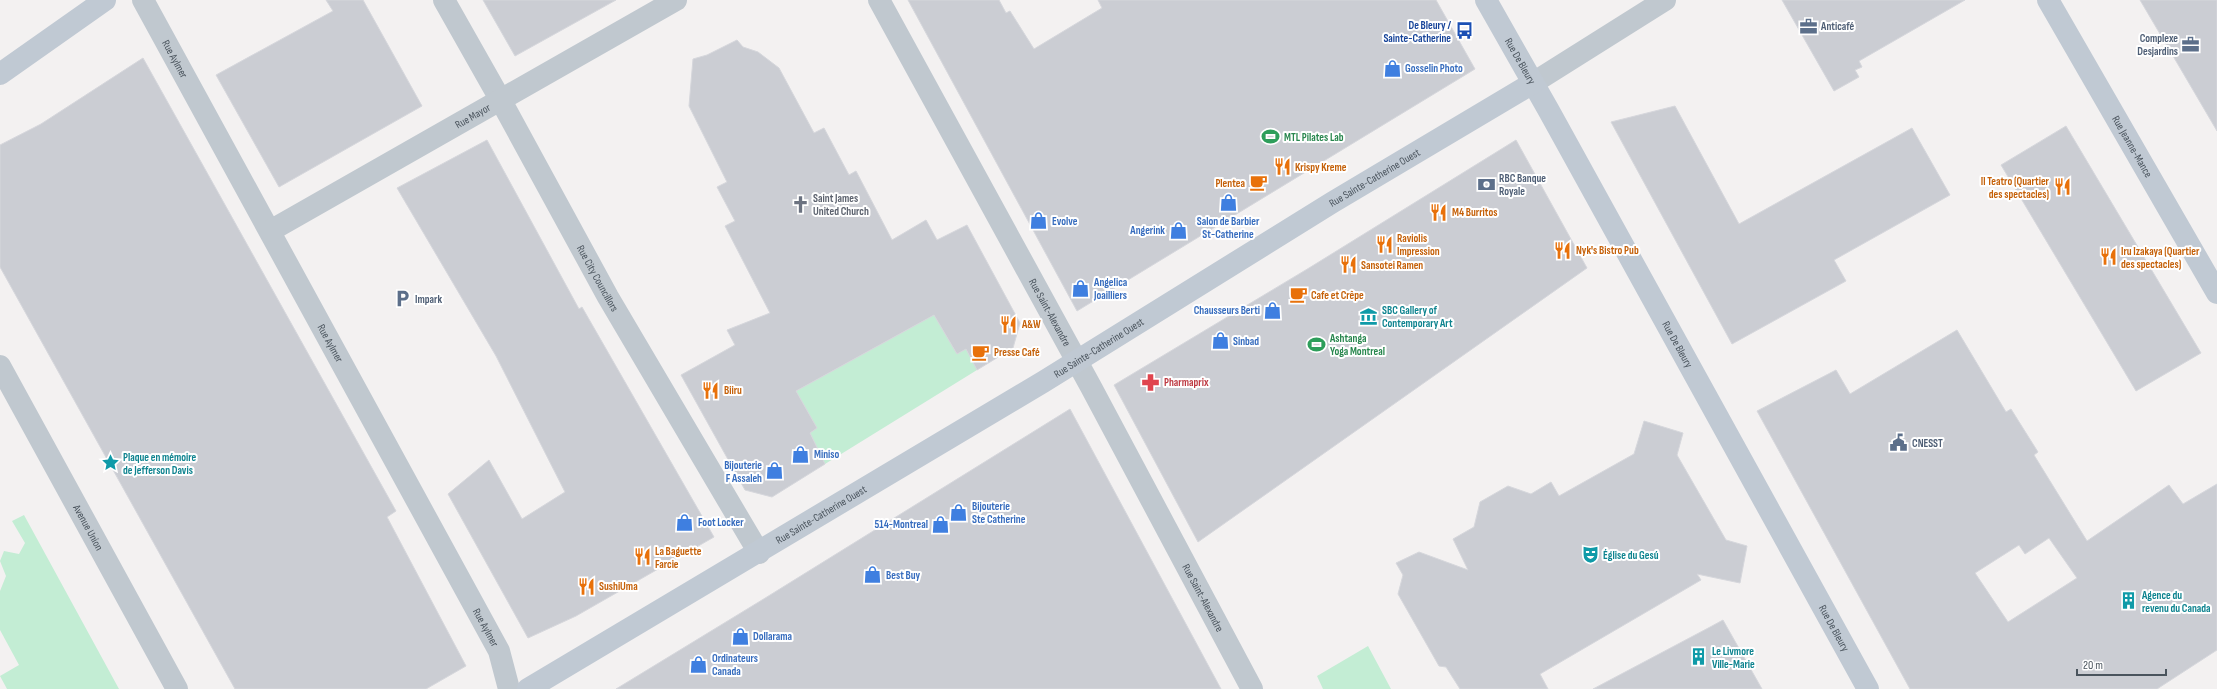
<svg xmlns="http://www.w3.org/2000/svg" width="2217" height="689" font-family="'Sofia Sans Condensed',sans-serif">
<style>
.green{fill:#c3edd4}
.building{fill:#cbcdd3;stroke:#d6d7dc;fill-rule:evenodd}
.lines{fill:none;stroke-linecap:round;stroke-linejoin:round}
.street{stroke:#c0c8cf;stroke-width:22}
.secondary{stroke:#c0c9d3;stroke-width:22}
.labels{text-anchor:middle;stroke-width:4;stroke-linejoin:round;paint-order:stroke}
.transit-label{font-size:11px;font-weight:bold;fill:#164399;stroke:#fff;text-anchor:end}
.service-label{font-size:11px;font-weight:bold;fill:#4e5e75;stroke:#fff;text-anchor:start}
.street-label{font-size:11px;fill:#4a545d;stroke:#fff}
.shop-label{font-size:11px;font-weight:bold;fill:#366cbe;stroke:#fff;text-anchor:start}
.leisure-label{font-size:11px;font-weight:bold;fill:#27864d;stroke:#fff;text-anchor:start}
.food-label{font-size:11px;font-weight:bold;fill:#c56008;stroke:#fff;text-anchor:start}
.worship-label{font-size:11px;font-weight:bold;fill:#5b616d;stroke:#fff;text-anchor:start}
.culture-label{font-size:11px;font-weight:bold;fill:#0d838f;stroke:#fff;text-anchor:start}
.health-label{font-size:11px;font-weight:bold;fill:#be3a42;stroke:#fff;text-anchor:start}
</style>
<rect width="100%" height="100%" fill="#f3f1f1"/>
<path class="green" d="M934 315 957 354 966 349 977 370 825 464 810 433 817 428 796 391Z
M24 515 119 689H7L0 676 19 665 0 630V591L6 576 0 561 4 551 19 554 25 543 12 521Z
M1368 646 1391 689H1323L1317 676Z"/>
<path class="building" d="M326 0H363L422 106 279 187 216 75 333 11Z
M483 0H616L515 56Z
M908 0H999L1006 13 1010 11 1034 49 1102 8 1098 0H1436L1475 69 1077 311Z
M1782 0H1965L1859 61 1862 67 1855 70 1859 77 1834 91Z
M2140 0H2217V131L2183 73Z
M737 40 743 47 758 52 779 68 814 133 824 128 849 175 856 171 892 240 926 220 937 240 967 225 1020 323 1013 348 977 370 966 349 957 354 934 315 796 391 817 428 810 433 825 464 772 497 745 490 681 375 735 345 727 330 770 313 725 226 735 221 717 187 727 182 689 106 693 59 707 55Z
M143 58 396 511 387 517 466 666 426 689H235L0 267V145L41 124Z
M1675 106 1739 224 1912 128 1950 195 1834 260 1846 281 1732 344 1611 122Z
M2066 126 2201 353 2136 391 2001 165Z
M487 140 579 309 582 307 714 537 576 616 528 638 448 494 489 460 522 519 565 492 496 356 397 188Z
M1516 140 1587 268 1198 542 1114 385 1309 268Z
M1957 330 2006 412 2011 409 2038 452 2034 455 2087 541 2169 485 2183 504 2217 484V650L2157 689H1910L1757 411 1836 370 1850 394ZM2049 538 2077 578 2008 622 1975 573 2019 545 2025 554Z
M1070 409 1221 689H616L762 600Z
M1644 421 1683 433 1677 455 1726 540 1747 546 1740 583 1697 574 1701 580 1540 674 1548 689H1460L1446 667 1439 666 1398 594 1403 575 1396 563 1419 552 1468 570 1453 539 1474 527 1480 502 1508 486 1531 494 1551 482 1559 496 1634 454Z
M1723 620 1762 689H1593L1712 626Z"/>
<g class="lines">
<g class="street">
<path id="s1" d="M143 0 499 651 509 689"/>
<path id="s2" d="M444 0 500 99 608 297 759 553"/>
<path id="s3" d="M879 0 1091 387 1252 689"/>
<path d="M1533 83 1665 0"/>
<path id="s4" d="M270 231 676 0"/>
<path id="s5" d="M0 366 177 689"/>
</g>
<g class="secondary">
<path id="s6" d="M1486 0 1549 111 1868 689"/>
<path id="s7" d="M2048 0 2217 293"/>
<path d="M0 74 105 0"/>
<path id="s8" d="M528 689 1043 382 1333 202 1533 83"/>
</g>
</g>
<defs>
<symbol id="office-bare" viewBox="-9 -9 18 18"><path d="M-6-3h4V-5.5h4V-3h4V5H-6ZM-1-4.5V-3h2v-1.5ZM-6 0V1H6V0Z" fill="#5c6f8a" stroke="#fff" stroke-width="2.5" paint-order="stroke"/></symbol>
<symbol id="bus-bare" viewBox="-9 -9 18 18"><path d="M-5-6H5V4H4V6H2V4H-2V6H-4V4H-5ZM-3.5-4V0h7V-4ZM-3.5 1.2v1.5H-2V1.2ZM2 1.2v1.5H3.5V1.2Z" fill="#1a4fb4" stroke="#fff" stroke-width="2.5" paint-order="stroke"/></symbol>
<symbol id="shop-bare" viewBox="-9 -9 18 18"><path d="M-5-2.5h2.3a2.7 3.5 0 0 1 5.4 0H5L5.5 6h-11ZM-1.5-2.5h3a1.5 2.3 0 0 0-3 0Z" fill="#3f7fe0" stroke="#fff" stroke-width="2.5" paint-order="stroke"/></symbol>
<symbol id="stadium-bare" viewBox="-9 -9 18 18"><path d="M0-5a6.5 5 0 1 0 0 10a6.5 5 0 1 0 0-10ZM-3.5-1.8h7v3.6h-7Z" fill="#2e9e5b" stroke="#fff" stroke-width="2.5" paint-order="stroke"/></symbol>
<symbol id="restaurant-bare" viewBox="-9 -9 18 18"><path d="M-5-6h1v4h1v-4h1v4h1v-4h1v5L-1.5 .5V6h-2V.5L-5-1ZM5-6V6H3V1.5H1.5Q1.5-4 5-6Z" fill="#e8710a" stroke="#fff" stroke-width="2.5" paint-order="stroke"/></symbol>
<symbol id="cafe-bare" viewBox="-9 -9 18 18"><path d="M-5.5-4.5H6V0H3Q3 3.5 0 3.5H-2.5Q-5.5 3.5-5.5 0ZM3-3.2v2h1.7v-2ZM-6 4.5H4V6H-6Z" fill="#e8710a" stroke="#fff" stroke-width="2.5" paint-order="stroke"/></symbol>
<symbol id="bank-bare" viewBox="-9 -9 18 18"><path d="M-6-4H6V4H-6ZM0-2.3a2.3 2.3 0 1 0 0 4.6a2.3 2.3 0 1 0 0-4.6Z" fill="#5c6f8a" stroke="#fff" stroke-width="2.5" paint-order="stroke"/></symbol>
<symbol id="church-bare" viewBox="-9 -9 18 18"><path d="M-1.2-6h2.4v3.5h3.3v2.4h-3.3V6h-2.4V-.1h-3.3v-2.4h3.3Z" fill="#6b7280" stroke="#fff" stroke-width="2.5" paint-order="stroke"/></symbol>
<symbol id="parking-bare" viewBox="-9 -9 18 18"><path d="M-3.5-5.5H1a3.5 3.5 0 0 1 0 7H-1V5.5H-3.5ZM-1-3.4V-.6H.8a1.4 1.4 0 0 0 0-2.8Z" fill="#5c6f8a" stroke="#fff" stroke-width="2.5" paint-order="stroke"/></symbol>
<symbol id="museum-bare" viewBox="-9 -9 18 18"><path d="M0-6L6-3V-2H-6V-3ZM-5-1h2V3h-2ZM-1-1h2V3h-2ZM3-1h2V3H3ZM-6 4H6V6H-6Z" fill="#0f9aa8" stroke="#fff" stroke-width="2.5" paint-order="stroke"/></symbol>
<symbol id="pharmacy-bare" viewBox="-9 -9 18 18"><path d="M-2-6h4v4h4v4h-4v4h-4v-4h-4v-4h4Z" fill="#e0444e" stroke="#fff" stroke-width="2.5" paint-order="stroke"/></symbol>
<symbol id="civic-bare" viewBox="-9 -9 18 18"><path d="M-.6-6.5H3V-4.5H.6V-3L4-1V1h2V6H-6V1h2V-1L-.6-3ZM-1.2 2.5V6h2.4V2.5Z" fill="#5c6f8a" stroke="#fff" stroke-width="2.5" paint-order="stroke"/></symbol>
<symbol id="sight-bare" viewBox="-9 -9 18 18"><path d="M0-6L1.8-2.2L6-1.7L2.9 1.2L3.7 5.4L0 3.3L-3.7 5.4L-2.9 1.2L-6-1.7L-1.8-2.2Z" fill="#0f9aa8" stroke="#fff" stroke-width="2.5" paint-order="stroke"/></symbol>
<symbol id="theatre-bare" viewBox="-9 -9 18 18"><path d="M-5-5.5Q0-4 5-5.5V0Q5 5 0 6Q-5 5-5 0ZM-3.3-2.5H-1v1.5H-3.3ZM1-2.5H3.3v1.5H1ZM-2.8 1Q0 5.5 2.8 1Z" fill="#0f9aa8" stroke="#fff" stroke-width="2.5" paint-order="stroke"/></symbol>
<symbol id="building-bare" viewBox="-9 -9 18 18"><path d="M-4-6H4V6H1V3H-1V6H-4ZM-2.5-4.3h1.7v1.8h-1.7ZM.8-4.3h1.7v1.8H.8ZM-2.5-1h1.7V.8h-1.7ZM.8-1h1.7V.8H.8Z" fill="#0f9aa8" stroke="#fff" stroke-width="2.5" paint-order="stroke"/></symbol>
</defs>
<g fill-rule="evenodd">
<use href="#office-bare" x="1796" y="14" width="25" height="25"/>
<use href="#bus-bare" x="1452" y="18" width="25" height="25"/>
<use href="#office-bare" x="2178" y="32" width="25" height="25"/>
<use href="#shop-bare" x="1380" y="56" width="25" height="25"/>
<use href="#stadium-bare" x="1258" y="124" width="25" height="25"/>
<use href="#restaurant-bare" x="1270" y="154" width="25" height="25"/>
<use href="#cafe-bare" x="1246" y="170" width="25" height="25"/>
<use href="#bank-bare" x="1474" y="172" width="25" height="25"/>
<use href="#restaurant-bare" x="2050" y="174" width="25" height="25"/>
<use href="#shop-bare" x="1216" y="190" width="25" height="25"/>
<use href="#church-bare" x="788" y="192" width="25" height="25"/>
<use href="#restaurant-bare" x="1426" y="200" width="25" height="25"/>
<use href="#shop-bare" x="1026" y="208" width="25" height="25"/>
<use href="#shop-bare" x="1166" y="218" width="25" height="25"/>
<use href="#restaurant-bare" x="1372" y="232" width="25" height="25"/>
<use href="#restaurant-bare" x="1550" y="238" width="25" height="25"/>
<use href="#restaurant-bare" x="2096" y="244" width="25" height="25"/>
<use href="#restaurant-bare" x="1336" y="252" width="25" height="25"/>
<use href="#shop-bare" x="1068" y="276" width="25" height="25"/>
<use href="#cafe-bare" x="1286" y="282" width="25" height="25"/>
<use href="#parking-bare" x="390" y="286" width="25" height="25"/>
<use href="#shop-bare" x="1260" y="298" width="25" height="25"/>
<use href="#museum-bare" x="1356" y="304" width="25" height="25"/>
<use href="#restaurant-bare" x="996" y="312" width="25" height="25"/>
<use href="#shop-bare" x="1208" y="328" width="25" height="25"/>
<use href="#stadium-bare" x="1304" y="332" width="25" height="25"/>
<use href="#cafe-bare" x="968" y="340" width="25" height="25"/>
<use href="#pharmacy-bare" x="1138" y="370" width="25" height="25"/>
<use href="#restaurant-bare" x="698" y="378" width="25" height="25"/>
<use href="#civic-bare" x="1886" y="430" width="25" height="25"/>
<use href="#shop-bare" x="788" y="442" width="25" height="25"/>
<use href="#sight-bare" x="98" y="450" width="25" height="25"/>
<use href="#shop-bare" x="762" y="458" width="25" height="25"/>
<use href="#shop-bare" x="946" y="500" width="25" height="25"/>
<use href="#shop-bare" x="672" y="510" width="25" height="25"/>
<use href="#shop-bare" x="928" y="512" width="25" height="25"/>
<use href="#theatre-bare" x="1578" y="542" width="25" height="25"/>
<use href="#restaurant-bare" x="630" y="544" width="25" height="25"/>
<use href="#shop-bare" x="860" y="562" width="25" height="25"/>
<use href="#restaurant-bare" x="574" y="574" width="25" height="25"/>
<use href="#building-bare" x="2116" y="588" width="25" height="25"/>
<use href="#shop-bare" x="728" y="624" width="25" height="25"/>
<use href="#building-bare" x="1686" y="644" width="25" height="25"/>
<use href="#shop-bare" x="686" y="652" width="25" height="25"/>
</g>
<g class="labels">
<g class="transit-label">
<text x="1451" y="29">De Bleury /<tspan x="1451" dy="13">Sainte-Catherine</tspan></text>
</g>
<g class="service-label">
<text x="1821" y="30">Anticafé</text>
<text x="2178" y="42" text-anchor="end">Complexe<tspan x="2178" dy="13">Desjardins</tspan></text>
<text x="1499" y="182">RBC Banque<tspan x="1499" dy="13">Royale</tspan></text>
<text x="415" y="303">Impark</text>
<text x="1912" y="447">CNESST</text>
</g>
<g class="street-label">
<text dy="4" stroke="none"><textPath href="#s1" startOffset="67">Rue Aylmer</textPath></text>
<text dy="4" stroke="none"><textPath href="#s6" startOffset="70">Rue De Bleury</textPath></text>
<text dy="4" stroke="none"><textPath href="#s4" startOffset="233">Rue Mayor</textPath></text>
<text dy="4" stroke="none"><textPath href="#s7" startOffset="169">Rue Jeanne-Mance</textPath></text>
<text dy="4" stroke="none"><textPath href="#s8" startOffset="989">Rue Sainte-Catherine Ouest</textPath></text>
<text dy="4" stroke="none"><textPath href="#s2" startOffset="318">Rue City Councillors</textPath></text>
<text dy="4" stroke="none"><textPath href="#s3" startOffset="356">Rue Saint-Alexandre</textPath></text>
<text dy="4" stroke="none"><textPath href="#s1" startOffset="391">Rue Aylmer</textPath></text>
<text dy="4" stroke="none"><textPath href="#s6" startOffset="394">Rue De Bleury</textPath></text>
<text dy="4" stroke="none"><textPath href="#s8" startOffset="665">Rue Sainte-Catherine Ouest</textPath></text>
<text dy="4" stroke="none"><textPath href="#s8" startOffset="341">Rue Sainte-Catherine Ouest</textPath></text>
<text dy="4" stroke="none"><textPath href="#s5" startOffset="184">Avenue Union</textPath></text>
<text dy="4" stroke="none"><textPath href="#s3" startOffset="680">Rue Saint-Alexandre</textPath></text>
<text dy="4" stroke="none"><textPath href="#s1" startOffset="715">Rue Aylmer</textPath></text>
<text dy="4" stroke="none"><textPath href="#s6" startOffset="718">Rue De Bleury</textPath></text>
</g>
<g class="shop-label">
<text x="1405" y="72">Gosselin Photo</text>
<text x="1052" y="225">Evolve</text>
<text x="1228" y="225" text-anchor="middle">Salon de Barbier<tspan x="1228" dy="13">St-Catherine</tspan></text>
<text x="1165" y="234" text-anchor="end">Angerink</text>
<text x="1094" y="286">Angelica<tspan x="1094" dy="13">Joailliers</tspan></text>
<text x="1260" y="314" text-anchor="end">Chausseurs Berti</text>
<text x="1233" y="345">Sinbad</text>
<text x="814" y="458">Miniso</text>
<text x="762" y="469" text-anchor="end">Bijouterie<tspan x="762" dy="13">F Assaleh</tspan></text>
<text x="972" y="510">Bijouterie<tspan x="972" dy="13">Ste Catherine</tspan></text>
<text x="698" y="526">Foot Locker</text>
<text x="928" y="528" text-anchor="end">514-Montreal</text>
<text x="886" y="579">Best Buy</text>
<text x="753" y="640">Dollarama</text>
<text x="712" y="662">Ordinateurs<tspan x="712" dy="13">Canada</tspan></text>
</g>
<g class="leisure-label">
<text x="1284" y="141">MTL Pilates Lab</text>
<text x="1330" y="342">Ashtanga<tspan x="1330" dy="13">Yoga Montreal</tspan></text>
</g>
<g class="food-label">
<text x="1295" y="171">Krispy Kreme</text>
<text x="2049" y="185" text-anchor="end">Il Teatro (Quartier<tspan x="2049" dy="13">des spectacles)</tspan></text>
<text x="1245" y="187" text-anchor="end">Plentea</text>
<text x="1452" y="216">M4 Burritos</text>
<text x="1397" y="242">Raviolis<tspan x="1397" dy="13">Impression</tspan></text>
<text x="1576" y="254">Nyk's Bistro Pub</text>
<text x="2121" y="255">Iru Izakaya (Quartier<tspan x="2121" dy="13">des spectacles)</tspan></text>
<text x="1361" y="269">Sansotei Ramen</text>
<text x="1311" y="299">Cafe et Crêpe</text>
<text x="1022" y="328">A&amp;W</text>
<text x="994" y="356">Presse Café</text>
<text x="724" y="394">Biiru</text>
<text x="655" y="555">La Baguette<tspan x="655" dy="13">Farcie</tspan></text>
<text x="599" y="590">SushiUma</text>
</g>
<g class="worship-label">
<text x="813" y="202">Saint James<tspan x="813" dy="13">United Church</tspan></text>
</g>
<g class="culture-label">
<text x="1382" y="314">SBC Gallery of<tspan x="1382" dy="13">Contemporary Art</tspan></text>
<text x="123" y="461">Plaque en mémoire<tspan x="123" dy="13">de Jefferson Davis</tspan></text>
<text x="1603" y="559">Église du Gesú</text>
<text x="2142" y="599">Agence du<tspan x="2142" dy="13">revenu du Canada</tspan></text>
<text x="1712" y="655">Le Livmore<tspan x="1712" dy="13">Ville-Marie</tspan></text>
</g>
<g class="health-label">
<text x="1164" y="386">Pharmaprix</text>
</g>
</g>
<path d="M2077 669v6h89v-6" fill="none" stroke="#4a545d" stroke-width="2"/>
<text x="2083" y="669" font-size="12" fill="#4a545d" stroke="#ffffff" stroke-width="3" paint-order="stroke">20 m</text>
</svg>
